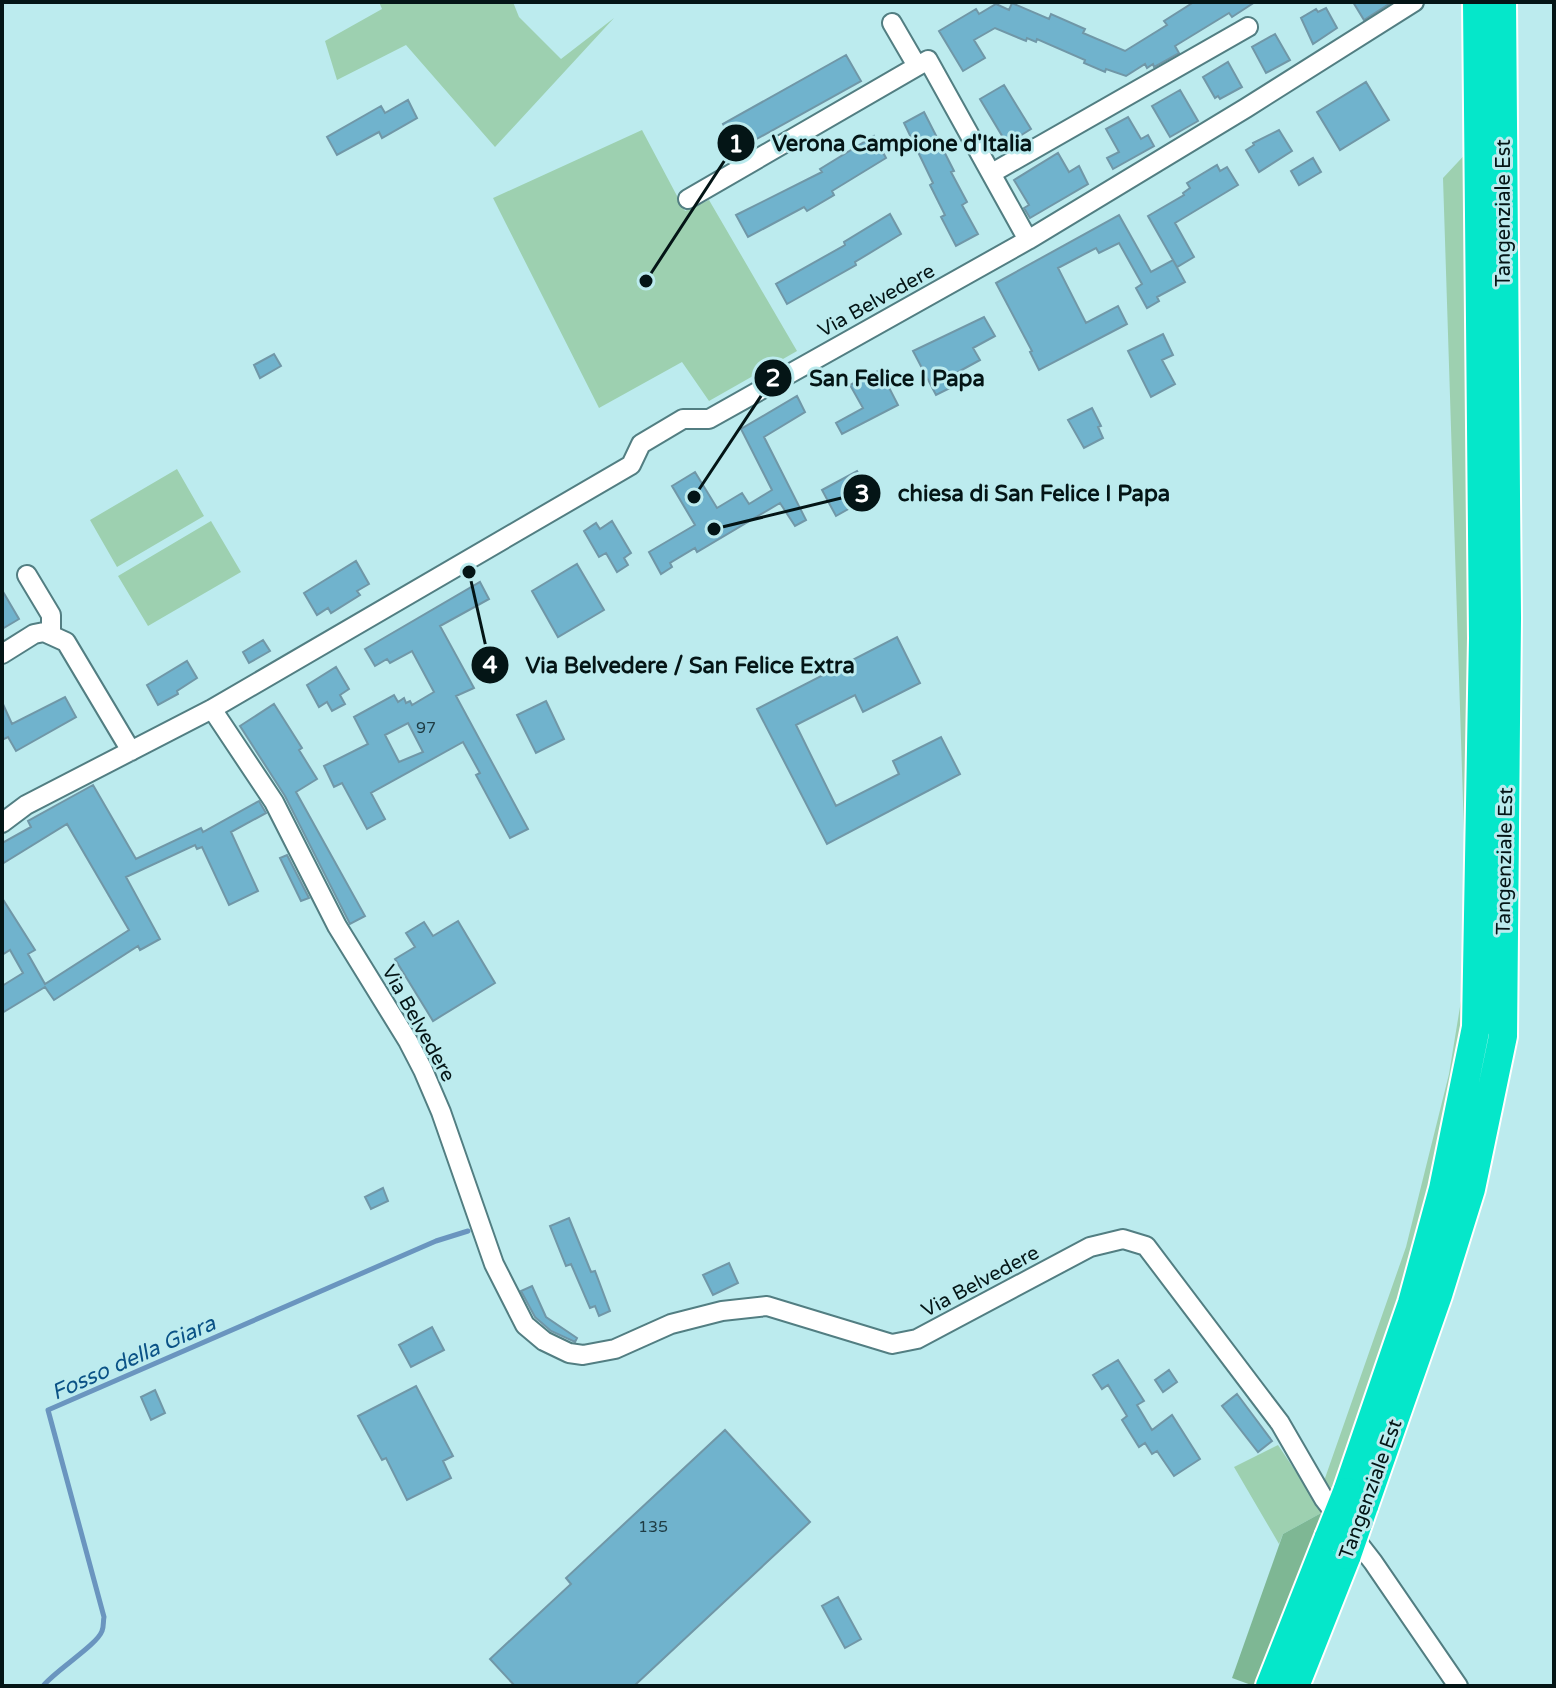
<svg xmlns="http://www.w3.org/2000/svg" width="1556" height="1688" font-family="'Varela Round',sans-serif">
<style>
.green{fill:#9dd0b0}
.forest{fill:#7eb794}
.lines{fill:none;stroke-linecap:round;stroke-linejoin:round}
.stream{stroke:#6a95bf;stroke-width:5}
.building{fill:#70b3cd;stroke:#7097a7;stroke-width:2;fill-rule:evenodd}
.minor-casing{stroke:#527e82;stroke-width:22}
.highway-casing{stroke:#fff;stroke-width:32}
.minor{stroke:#fff;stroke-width:18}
.highway{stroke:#05e7ca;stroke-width:28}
.highway-bridge-casing{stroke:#fff;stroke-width:32;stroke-linecap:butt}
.highway-bridge{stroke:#05e7ca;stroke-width:28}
.labels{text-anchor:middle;stroke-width:6;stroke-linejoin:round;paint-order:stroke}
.number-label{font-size:16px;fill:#1f3c44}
.street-label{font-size:20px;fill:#041516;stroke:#bcebee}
.water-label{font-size:22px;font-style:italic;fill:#0a5286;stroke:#bcebee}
.leader{fill:none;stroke:#041516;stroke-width:3}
.callout-dot{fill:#041516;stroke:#bcebee;stroke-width:3}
.mark-label{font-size:24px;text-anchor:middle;font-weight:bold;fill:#fff}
.callout-label{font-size:22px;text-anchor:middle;font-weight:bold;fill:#041516;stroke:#bcebee;stroke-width:6;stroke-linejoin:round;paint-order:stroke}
</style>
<rect width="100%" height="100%" fill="#bcebee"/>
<path class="green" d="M379 2H513L519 17 561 59 614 18 495 147 406 45 337 80 325 41 382 9Z
M642 130 685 211 709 200 797 351 709 401 682 362 599 408 493 198Z
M1471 148 1486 531 1463 1099 1338 1501 1324 1481 1406 1247 1449 1074 1468 958 1443 178Z
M177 469 204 516 117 567 90 520Z
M211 521 241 572 148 626 118 576Z
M1278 1445 1323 1512 1283 1534 1279 1544 1234 1467Z"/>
<path class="forest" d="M1323 1512 1254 1686 1232 1678 1283 1534Z"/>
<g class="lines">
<path class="stream" d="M43 1686C56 1670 97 1645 102 1631 104 1626 103 1621 104 1617L48 1410 436 1241 468 1231"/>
</g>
<path class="building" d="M1194 2H1255L1232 17 1229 13 1175 46 1179 53 1154 67 1153 64 1147 68 1145 64 1126 76 1106 69 1105 72 1084 63 1085 60 1037 39 1036 42 1027 38 1026 41 995 28 974 40 985 58 963 71 939 31 976 9 979 14 996 4 1009 10 1012 3 1049 19 1051 14 1085 29 1083 33 1125 51 1167 25 1164 21Z
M1353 2H1392L1364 20Z
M1326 8 1337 28 1313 44 1301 18 1316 9 1318 12Z
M1275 34 1290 60 1266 73 1252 47Z
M846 55 861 81 737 150 723 124Z
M1228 62 1242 87 1220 99 1218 96 1215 98 1203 77Z
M1366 82 1389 120 1340 150 1317 112Z
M1004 85 1031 129 1007 144 980 99Z
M1180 90 1198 121 1170 137 1152 106Z
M408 100 417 118 382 138 379 132 337 155 327 137 381 106 385 113Z
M924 112 954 171 951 172 967 202 962 205 978 234 956 246 941 217 945 215 930 185 933 183 904 123Z
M1128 117 1141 139 1148 135 1154 146 1113 169 1107 158 1119 152 1106 129Z
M1279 130 1292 151 1259 172 1246 150 1254 145 1253 143Z
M874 136 886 158 832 191 834 195 807 211 804 207 748 237 736 215 822 172 820 169Z
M1058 153 1069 172 1079 166 1088 184 1030 218 1024 208 1029 205 1014 180Z
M1313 158 1321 172 1299 185 1291 171Z
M1217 165 1220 171 1227 167 1238 185 1175 223 1194 257 1177 267 1148 216 1184 195 1183 193 1190 188 1187 183Z
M890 214 901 234 855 262 856 265 787 304 776 284 845 245 844 242Z
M1119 215 1151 272 1173 260 1185 282 1157 297 1159 301 1147 308 1136 288 1142 284 1119 243 1099 253 1096 248 1058 268 1086 323 1118 306 1127 324 1039 370 1030 352 1032 351 996 283Z
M984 317 995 336 973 348 980 360 947 378 952 387 936 395 913 351Z
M1163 334 1173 355 1162 360 1175 384 1151 397 1128 351Z
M274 354 281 366 260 378 254 365Z
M880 370 898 405 842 434 836 423 863 408 850 385Z
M797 396 805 412 764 437 806 520 795 526 780 503 697 552 695 548 670 563 672 567 661 574 649 552 695 525 672 486 695 472 717 508 742 493 749 504 772 490 741 429Z
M1092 408 1101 426 1098 427 1103 438 1084 448 1068 420Z
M857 471 865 486 860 489 866 499 836 516 822 490Z
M612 521 631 553 624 558 628 565 617 572 606 553 599 557 584 531 596 523 600 529Z
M356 561 369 584 357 591 360 595 331 613 328 608 317 615 304 593Z
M577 564 604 610 558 637 532 591Z
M480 582 489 599 440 626 474 688 456 696 528 829 510 838 476 775 480 773 463 742 371 793 385 819 367 829 342 783 334 787 324 766 368 744 354 717 394 695 398 702 404 698 406 703 410 701 412 705 434 692 412 651 390 663 387 659 375 666 365 649ZM408 723 423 752 399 762 385 735Z
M2 590 19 619 2 629Z
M897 637 920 683 863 712 855 695 796 725 836 806 899 774 893 761 941 737 960 774 827 844 757 709Z
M263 640 270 651 249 663 243 652Z
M187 661 197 678 177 691 178 694 158 705 147 685Z
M336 667 349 689 340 695 345 704 332 711 327 702 319 707 307 685Z
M65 697 76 717 16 751 8 737 2 740V702L12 724Z
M546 701 564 739 536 753 517 715Z
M274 704 302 748 299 750 317 779 296 792 365 916 350 924 285 796 240 726Z
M93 785 136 859 201 828 203 832 259 801 266 813 231 832 258 891 229 905 202 847 197 849 195 845 126 877 160 939 140 950 138 946 54 1000 45 987 2 1013V986L23 973 10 950 2 955V898L35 950 28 954 45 984 129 930 67 824 2 864V843L31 827 28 821Z
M287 855 309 898 301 901 280 858Z
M458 921 495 983 433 1021 395 959 415 947 406 933 424 922 433 936Z
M383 1188 388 1201 371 1209 365 1197Z
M569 1218 591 1272 595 1271 610 1311 599 1316 595 1306 590 1308 571 1264 566 1266 550 1226Z
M729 1263 738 1283 713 1295 703 1275Z
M532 1286 546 1317 577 1338 575 1342 551 1331 535 1317 521 1291Z
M432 1327 444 1350 411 1367 399 1345Z
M1118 1360 1144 1401 1137 1405 1152 1430 1172 1415 1200 1459 1174 1476 1157 1451 1152 1454 1145 1443 1139 1447 1122 1420 1127 1416 1108 1385 1102 1389 1093 1375Z
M1169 1370 1177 1382 1163 1392 1155 1380Z
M416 1386 453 1456 443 1461 451 1478 407 1500 386 1458 382 1460 358 1416Z
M155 1390 165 1413 151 1420 141 1397Z
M1237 1394 1272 1441 1258 1452 1222 1406Z
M725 1430 810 1522 634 1686H515L490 1659 571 1584 566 1578Z
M838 1597 861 1639 845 1648 822 1606Z"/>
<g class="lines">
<defs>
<path id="minor" d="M892 23 917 66
M992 173 1248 27
M688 199 928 60 1028 240
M27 575 51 615V633
M2 654 34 634 44 632 66 642 131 751
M212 709 274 802 337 926 408 1041 423 1070 441 1112 494 1264 525 1325 544 1341 569 1353 583 1355 615 1349 671 1324 722 1311 767 1306 892 1344 917 1339 1090 1247 1123 1239 1146 1246 1280 1423 1324 1499 1373 1562 1458 1686
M2 823 26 805 212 709 631 465 641 444 683 419H709L1028 240 1246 108 1414 2"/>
<path id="highway" d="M1347 1492 1412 1303 1443 1189 1476 1027 1483 638 1477 2
M1364 1506 1438 1295 1471 1189 1503 1036 1507 618 1502 2
M1270 1686 1329 1537
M1295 1686 1347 1555"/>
</defs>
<use href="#minor" class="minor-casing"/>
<use href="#highway" class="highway-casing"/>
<use href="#minor" class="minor"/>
<use href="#highway" class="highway"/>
<defs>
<path id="highway-bridge" d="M1329 1537 1347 1492
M1347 1555 1364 1506"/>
</defs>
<use href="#highway-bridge" class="highway-bridge-casing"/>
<use href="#highway-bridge" class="highway-bridge"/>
</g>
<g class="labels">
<g class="number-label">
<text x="426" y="733">97</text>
<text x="653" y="1532">135</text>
</g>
<g class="street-label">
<text transform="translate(1503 213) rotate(-90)" y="7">Tangenziale Est</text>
<text transform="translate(876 300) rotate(-29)" y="7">Via Belvedere</text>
<text transform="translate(1504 861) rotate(-89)" y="7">Tangenziale Est</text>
<text transform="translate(419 1023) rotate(61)" y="7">Via Belvedere</text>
<text transform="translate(980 1281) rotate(-28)" y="7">Via Belvedere</text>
<text transform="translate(1370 1489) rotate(-70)" y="7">Tangenziale Est</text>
</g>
<g class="water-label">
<text transform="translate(133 1357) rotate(-24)" y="8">Fosso della Giara</text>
</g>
</g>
<path class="leader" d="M646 281L736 143M694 497L773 378M714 529L862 493M469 572L490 665"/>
<g class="callout-dot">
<circle cx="646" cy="281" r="8"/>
<circle cx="694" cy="497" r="8"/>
<circle cx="714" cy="529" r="8"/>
<circle cx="469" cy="572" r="8"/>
<circle cx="736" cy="143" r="20"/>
<circle cx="773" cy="378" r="20"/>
<circle cx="862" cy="493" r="20"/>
<circle cx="490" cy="665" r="20"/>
</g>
<g class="mark-label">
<text x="736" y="152">1</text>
<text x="773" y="386">2</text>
<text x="862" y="502">3</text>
<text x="490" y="673">4</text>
</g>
<g class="callout-label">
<text x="902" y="151">Verona Campione d'Italia</text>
<text x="897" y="386">San Felice I Papa</text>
<text x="1034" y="501">chiesa di San Felice I Papa</text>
<text x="690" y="673">Via Belvedere / San Felice Extra</text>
</g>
<rect width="1556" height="1688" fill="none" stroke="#041516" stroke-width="8"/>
</svg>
